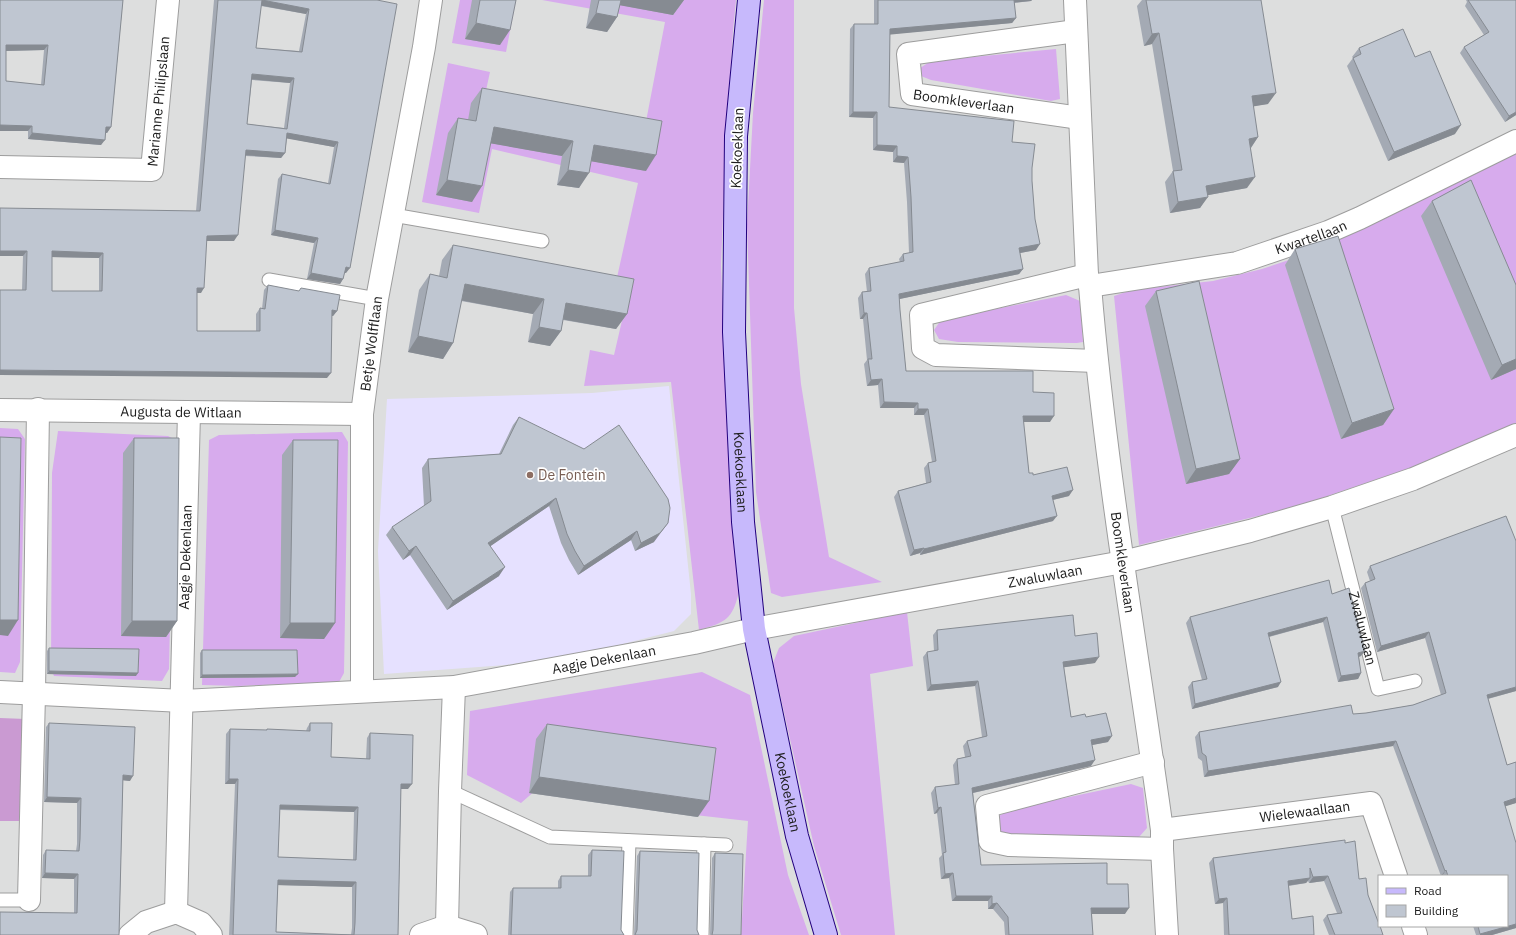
<svg xmlns="http://www.w3.org/2000/svg" width="1516" height="935" font-family="'IBM Plex Sans',sans-serif">
<style>
.residential{fill:#dddede;fill-rule:evenodd}
.education{fill:#e6e1ff}
.grass{fill:#d7abed}
.forest{fill:#ca9ad2}
.lines{fill:none;stroke-linecap:round;stroke-linejoin:round}
.lane-casing{stroke:#9d9d9d;stroke-width:15}
.street-casing{stroke:#9d9d9d;stroke-width:24}
.secondary-casing{stroke:#22007e;stroke-width:24}
.lane{stroke:#fff;stroke-width:13}
.street{stroke:#fff;stroke-width:22}
.secondary{stroke:#c7b9fc;stroke-width:22}
.wall{fill:#a4aab4;fill-rule:evenodd}
.shaded-wall{fill:#868b92}
.building{fill:#bfc6d1;stroke:#868b92;fill-rule:evenodd}
.education-dot{fill:#8d6e63;stroke:#fff;stroke-width:1.5}
.labels{text-anchor:middle;stroke-width:3.5;stroke-linejoin:round;paint-order:stroke}
.street-label{font-size:14px;fill:#202020;stroke:#fff}
.education-label{font-size:14px;fill:#785e54;stroke:#fff;text-anchor:start}
</style>
<rect width="100%" height="100%" fill="#e6e8f1"/>
<path class="residential" d="M0 0H1516V935H0ZM1379 876H1507V926H1379Z"/>
<path class="education" d="M669 386 691 594V614L674 631 607 648 506 665 384 674 378 551 387 399 592 393Z"/>
<path class="grass" d="M460 0H516L506 52 452 43Z
M542 0H736L733 31 726 139 721 265 725 371 739 592C732 620 726 622 699 630L671 382 584 386 590 350 614 355 630 286 616 282 638 183 492 149 479 213 422 202 448 63 490 72 485 95 644 132 665 22Z
M764 0H794V308L801 384 829 557 882 582 782 597 771 593 756 492 747 225 753 113Z
M1056 49 1060 99 1051 101 931 80 921 76 920 68 931 61Z
M1516 151V426L1463 450 1298 506 1139 545 1114 296 1132 290 1213 281 1262 269 1310 253 1356 232Z
M1066 295 1080 301 1083 342 1077 343 958 342 939 339 934 330 941 320Z
M0 428 18 429 25 439 20 662 15 673 0 672Z
M58 431 168 436 174 439 169 669 162 681 54 676 51 669 52 473Z
M342 432 348 442 344 673 339 682 238 686 202 685 209 440 219 435Z
M907 612 913 666 870 674 895 935H841L814 846 773 663 779 648 794 636Z
M702 672 750 695 788 875 809 935H741L748 821 695 815 536 790 521 803 467 775 470 711Z
M1131 784 1143 788 1147 828 1139 837 1018 838 1005 837 993 829V819L1012 809Z"/>
<path class="forest" d="M0 718 26 719 22 821H0Z"/>
<g class="lines">
<defs>
<g id="lane">
<path d="M393 215 542 241"/>
<path d="M269 280 377 299"/>
<path id="s1" d="M1332 507 1378 689 1415 681"/>
<path d="M450 791 550 837 726 845"/>
<path d="M0 900H29"/>
<path d="M626 935 629 841"/>
<path d="M702 935 704 844"/>
</g>
<g id="street">
<path id="s2" d="M1075 0 1087 275 1090 286C1105 468 1137 649 1162 830V849L1167 935"/>
<path id="s3" d="M1076 31 908 54 912 94 1080 118"/>
<path id="s4" d="M0 167 152 170 168 0"/>
<path d="M1087 275 921 315 923 348 936 355 1096 361"/>
<path id="s5" d="M1090 286 1237 263 1328 232 1360 218 1516 141"/>
<path id="s6" d="M0 410 362 414"/>
<path id="s7" d="M362 691V414L377 299 424 47 431 0"/>
<path id="s8" d="M0 692 183 701 454 687 694 643 754 629 1123 562 1250 531 1332 507 1413 479 1516 435"/>
<path d="M1153 762 987 806 990 841 1009 845 1162 849"/>
<path id="s9" d="M1162 830 1371 803 1396 876"/>
<path d="M29 900 34 694 38 409"/>
<path id="s10" d="M176 912 189 413"/>
<path d="M447 926 450 791 454 687"/>
<path d="M1413 926 1416 935"/>
<path d="M130 935 146 922 176 912 201 923 211 935"/>
<path d="M421 935 447 926 476 935"/>
</g>
<g id="secondary">
<path id="s11" d="M749 0 736 136 734 332 743 522 754 629 797 836 826 935"/>
</g>
</defs>
<use href="#lane" class="lane-casing"/>
<use href="#street" class="street-casing"/>
<use href="#secondary" class="secondary-casing"/>
<use href="#lane" class="lane"/>
<use href="#street" class="street"/>
<use href="#secondary" class="secondary"/>
</g>
<path class="wall" d="M0 0H123L111 127 107 133 105 132 101 145 28 139V131H0ZM44 50 41 85 6 81V51Z
M214 0H377L346 273H344L343 279 340 284 307 279 314 243 271 235 278 179 282 174 328 183 334 147 287 138 285 153 281 158 245 156 234 241H206L201 293H197V331H256V314L260 308 262 309 264 290 268 285 337 311 333 316H332L327 378 22 290 23 256H0L196 211ZM261 6 306 14 299 51 256 48ZM252 80 290 83 284 128 247 124ZM52 257 99 258V291H52Z
M472 0H516L500 45 465 39Z
M591 0H684L673 15 620 5 617 17 607 32 586 28Z
M874 0H1032L1031 1 1014 3 1016 18 1012 23 890 34 889 107 1012 142 1032 168V181L1036 250 1020 253 1023 269 1019 274 899 299 900 310 906 371 1033 392 1050 422H1023L1029 473 1069 496 1053 500V521L920 555V553L910 556 894 497 898 491 926 483 924 468 928 463 932 462 924 415H914V408H880L878 385 867 386 864 364 867 360 863 319H860L858 298 862 292H867L865 274 869 268 900 262 899 259 903 254 909 253 907 202 904 163 893 162V152L873 150V118L849 117 850 29 854 24H874Z
M1142 0H1261L1268 104 1253 106 1258 137 1251 148 1247 188 1208 195 1200 208 1170 213 1165 182 1173 171 1152 44 1144 46 1137 6Z
M1466 0H1516V115L1505 122 1460 53 1464 47 1484 35 1465 6 1467 2Z
M1359 48 1415 57 1455 134 1388 161 1347 66 1353 58 1352 57Z
M482 88 646 171 591 161 579 188 557 185 562 156 490 143 472 202 436 195 448 133 458 118 468 120 471 103Z
M1432 201 1516 285V369L1491 380 1421 216Z
M453 245 627 314 616 329 563 320 561 331 550 346 528 342 533 314 461 301 453 343 443 359 408 352 419 290 430 274 439 276 442 260Z
M1295 249 1394 409 1383 425 1341 439 1285 265Z
M1156 291 1240 459 1229 474 1186 484 1145 306Z
M519 417 654 542 635 551 631 540 578 575 569 560 561 543 549 506 490 546 499 576 447 610 410 555 403 560 386 535 392 527 424 506 422 468 428 459 499 454 513 425Z
M134 438 177 621 166 637 121 636 123 453Z
M293 440 335 623 324 639 280 638 282 455Z
M1370 566 1516 691 1488 699 1507 765 1516 762V803L1505 806 1516 928 1492 935H1476L1473 926H1507V876H1441L1393 746 1204 777 1202 761 1198 758 1195 737 1199 732 1366 713 1413 705 1441 695 1425 638 1377 652 1361 588 1365 583 1370 581 1367 572Z
M1332 594 1361 656 1359 657 1361 673 1358 679 1338 682 1323 622 1269 637 1278 687 1192 709 1188 687 1192 682 1202 680 1186 623 1190 617Z
M937 630 1075 636 1095 663 1064 667 1071 717H1086L1108 742 1092 745 1091 766 973 793 981 865 1107 884 1125 914H1092L1093 935H1005L1004 922 993 909H988V901H952L949 878 941 879 939 858 942 855 937 813 934 814 931 793 935 787 955 785 953 765 957 759 965 757 963 746 967 741 982 737 975 686 927 691 923 657 927 652 934 651 933 635Z
M49 648 136 676 47 674V651Z
M202 650 295 677 200 678V653Z
M49 723 130 781 123 780 119 935 74 913V879L42 878 43 855 46 850 76 851 77 844V803L44 802 46 727Z
M310 723 331 757 366 759 367 738 370 733 408 789H401L398 935H229L235 784H225L226 734 230 729 266 730 267 729 306 731 307 728ZM280 810 354 812 353 860 278 857ZM278 885 352 887V928L351 935 276 932Z
M547 724 698 817 529 793 536 739Z
M1345 843 1359 879 1368 895 1383 935H1329L1323 920 1327 915 1337 913 1324 881 1309 883 1308 881 1306 883 1289 886 1292 919 1314 935H1224L1223 903 1215 904 1209 863 1213 858Z
M592 850 621 930 624 935H508L510 892 513 888H558V881L561 876H588V855Z
M640 851 697 930 699 935H634L637 856Z
M715 853 741 935H710L712 858Z"/>
<path class="shaded-wall" d="M262 0 309 9 306 14 258 5Z
M615 0H684L673 15 613 4Z
M1012 0H1032L1031 1 1010 3Z
M596 13 617 17 607 32 586 28Z
M1016 18 1012 23 886 35 890 29Z
M476 23 510 30 500 45 465 39Z
M1159 33 1152 44 1144 46 1152 34Z
M6 45H48L44 50 3 51Z
M252 74 294 78 290 83 248 79Z
M1276 93 1268 104 1244 108 1252 96Z
M853 112H877L873 118 849 117Z
M1516 112V115L1505 122 1509 116Z
M0 125 32 126 28 131H0Z
M1461 125 1455 134 1388 161 1394 152Z
M106 127H111L107 133 102 132Z
M494 127 573 141 562 156 483 142Z
M32 133 105 140 101 145 28 139Z
M287 133 338 142 334 147 284 138Z
M1258 137 1250 149 1249 139Z
M594 145 656 155 646 171 584 160Z
M877 145 897 146 893 152 873 150Z
M246 150 285 153 281 158 242 155Z
M897 156 908 157 904 163 893 162Z
M568 170 589 173 579 188 557 185Z
M1255 177 1247 188 1198 197 1206 186Z
M447 180 482 186 472 202 436 195Z
M1208 197 1200 208 1170 213 1178 202Z
M275 230 318 238 314 243 271 235Z
M238 235 234 241H203L207 236Z
M1040 244 1036 250 1015 254 1019 248Z
M0 251H27L23 256H0Z
M52 251 103 253 99 258 49 257Z
M346 267 350 268 346 273 342 272Z
M1023 269 1019 274 895 300 899 294Z
M311 273 343 279 340 284 307 279Z
M465 284 544 299 533 314 454 299Z
M197 288H204L201 293H194Z
M566 303 627 314 616 329 555 318Z
M332 310 337 311 333 316 328 315Z
M864 313H867L863 319H860Z
M539 327 561 331 550 346 528 342Z
M418 336 453 343 443 359 408 352Z
M1516 359V369L1491 380 1502 365Z
M0 370 331 373 327 378 0 375Z
M882 379 878 385 867 386 871 380Z
M884 402 918 403 914 408H880Z
M918 409H928L924 415H914Z
M1394 409 1383 425 1341 439 1352 423Z
M1023 416H1054L1050 422H1019Z
M1240 459 1229 474 1186 484 1196 469Z
M1073 490 1069 496 1048 501 1052 496Z
M556 498 549 506 482 552 488 543Z
M1057 516 1053 521 920 555 924 549Z
M668 523 654 542 635 551 641 543Z
M637 531 631 540 578 575 584 566Z
M416 546 410 555 403 560 409 551Z
M924 548 920 553 910 556 914 550Z
M505 567 499 576 447 610 453 601Z
M1327 617 1323 622 1264 638 1268 633Z
M0 620H18L8 636 0 635Z
M132 621H177L166 637 121 636Z
M290 623H335L324 639 280 638Z
M1429 632 1425 638 1377 652 1381 646Z
M1365 651 1361 656 1355 658 1358 653Z
M1099 657 1095 663 1059 668 1063 662Z
M49 671 138 673 136 676 47 674Z
M1361 673 1358 679 1338 682 1341 676Z
M298 674 295 677 200 678 202 675Z
M978 681 975 686 927 691 931 685Z
M1281 682 1278 687 1192 709 1195 704Z
M1516 687V691L1483 700 1487 695Z
M1112 736 1108 742 1087 746 1091 740Z
M1396 741 1393 746 1204 777 1208 771Z
M1095 760 1091 766 968 794 972 788Z
M123 775 133 776 130 781 120 780Z
M539 777 709 801 698 817 529 793Z
M229 779H238L235 784H225Z
M401 784H412L408 789H398Z
M47 797 81 798 77 803 44 802Z
M1516 798V803L1500 808 1504 802Z
M280 805 358 807 354 812 277 809Z
M941 807 937 813 934 814 938 808Z
M1446 870 1442 876H1441L1445 871Z
M45 873 78 874 74 879 42 878Z
M953 873 949 878 941 879 945 874Z
M1328 876 1324 881 1309 883 1313 877Z
M1310 878 1306 883 1285 886 1288 881Z
M278 880 356 882 352 887 274 885Z
M956 896H992L988 901H952Z
M1227 898 1223 903 1215 904 1219 899Z
M997 903 993 909H988L992 904Z
M1091 908H1129L1125 914H1087Z
M1516 924V928L1492 935H1480V934Z"/>
<path class="building" d="M0 0H123L111 127H106L105 140 32 133V126L0 125ZM6 45H48L44 85 6 81Z
M218 0H377L397 4 350 268 346 267 343 279 311 273 318 238 275 230 282 174 330 184 338 142 287 133 285 153 246 150 238 235 207 236 204 288H197V331H260V308L265 309 268 285 299 291 301 288 340 295 337 311 332 310 331 373 0 370V290H26L27 251H0V208L200 211ZM262 0 309 9 302 52 256 48ZM252 74 294 78 287 129 247 124ZM52 251 103 253 102 291H52Z
M480 0H516L510 30 476 23Z
M599 0H621L617 17 596 13Z
M878 0H1014L1016 18 890 29 889 107 1014 121 1012 142 1035 144 1032 168V181L1035 219 1040 244 1019 248 1023 269 899 294 900 310 906 371H1033V392L1054 393V416H1023L1029 473H1033V475L1067 467 1073 490 1052 496 1057 516 924 549V548L914 550 898 491 931 482 928 463 936 461 928 409H918V403L884 402 882 379 871 380 868 359H872L867 313H864L862 292 871 291 869 268 904 261 903 254 913 252 911 197 908 157 897 156V146L877 145V112H853L854 24H878Z
M1146 0H1261L1276 93 1252 96 1258 137 1249 139 1255 177 1206 186 1208 197 1178 202 1173 171 1182 170 1159 33 1152 34Z
M1468 0H1516V112L1509 116 1464 47 1489 32Z
M1403 29 1415 57 1430 51 1461 125 1394 152 1353 58 1361 54 1359 48Z
M482 88 662 121 656 155 594 145 589 173 568 170 573 141 494 127 482 186 447 180 458 118 476 121Z
M1471 180 1516 285V359L1502 365 1432 201Z
M1338 236 1394 409 1352 423 1295 249Z
M453 245 634 279 627 314 566 303 561 331 539 327 544 299 465 284 453 343 418 336 430 274 447 278Z
M1199 281 1240 459 1196 469 1156 291Z
M519 417 584 449 619 425 668 499 670 508 668 523 660 533 641 543 637 531 584 566 575 551 567 534 556 498 488 543 505 567 453 601 416 546 409 551 392 527 431 501 428 459 501 454Z
M0 437 21 438 18 620H0Z
M134 438H179L177 621H132Z
M293 440H338L335 623H290Z
M1506 516 1516 541V687L1487 695 1507 765 1516 762V798L1504 802 1516 843V924L1480 934 1478 926H1507V876H1448L1446 870 1445 871 1396 741 1208 771 1206 756 1202 753 1199 732 1351 705 1353 714 1366 713 1413 705 1446 693 1429 632 1381 646 1365 583 1375 579 1370 566Z
M1329 580 1332 594 1349 588 1365 651 1358 653 1361 673 1341 676 1327 617 1268 633 1281 682 1195 704 1192 682 1207 679 1190 617Z
M1073 615 1075 636 1097 633 1099 657 1063 662 1071 717 1085 714 1086 717 1106 713 1112 736 1091 740 1095 760 972 788 981 865 1107 863V884H1128L1129 908H1091L1093 935H1009L1008 917 997 903 992 904V896H956L953 873 945 874 943 853 946 852 941 807 938 808 935 787 959 784 957 759 971 756 967 741 987 736 978 681 931 685 927 652 938 650 937 630Z
M49 648 139 649 138 673 49 671Z
M202 650H297L298 674 202 675Z
M49 723 135 727 133 776 123 775 119 935H0V912L77 913 78 874 45 873 46 850 79 851 80 839 81 798 47 797Z
M310 723H332L331 757 370 759V733L413 735 412 784H401L398 935H233L238 779H229L230 729 267 730V729L310 731ZM280 805 358 807 356 860 278 857ZM278 880 356 882 355 923 354 935 276 932Z
M547 724 716 748 709 801 539 777Z
M1345 840V843L1355 841 1359 879 1366 878 1368 895 1379 924V926H1380L1383 935H1335L1327 915 1342 913 1328 876 1313 877 1310 868V878L1288 881 1292 919 1313 916 1314 935H1229L1227 898 1219 899 1213 858Z
M592 850 624 851 621 930 624 935H511L513 888H561V876H591Z
M640 851 699 853 697 930 699 935H635L637 930Z
M715 853 743 854 741 935H712L713 930Z"/>
<circle class="education-dot" cx="530" cy="475" r="4"/>
<g class="labels">
<g class="street-label">
<text dy="5" stroke="none"><textPath href="#s3" startOffset="262">Boomkleverlaan</textPath></text>
<text dy="5" stroke="none"><textPath href="#s4" startOffset="221">Marianne Philipslaan</textPath></text>
<text transform="translate(737 148) rotate(-88)" y="5">Koekoeklaan</text>
<text dy="5" stroke="none"><textPath href="#s5" startOffset="227">Kwartellaan</textPath></text>
<text dy="5" stroke="none"><textPath href="#s7" startOffset="348">Betje Wolfflaan</textPath></text>
<text dy="5" stroke="none"><textPath href="#s6" startOffset="181">Augusta de Witlaan</textPath></text>
<text dy="5" stroke="none"><textPath href="#s11" startOffset="473">Koekoeklaan</textPath></text>
<text dy="5" stroke="none"><textPath href="#s10" startOffset="355">Aagje Dekenlaan</textPath></text>
<text dy="5" stroke="none"><textPath href="#s2" startOffset="565">Boomkleverlaan</textPath></text>
<text dy="5" stroke="none"><textPath href="#s8" startOffset="1056">Zwaluwlaan</textPath></text>
<text dy="5" stroke="none"><textPath href="#s1" startOffset="125">Zwaluwlaan</textPath></text>
<text dy="5" stroke="none"><textPath href="#s8" startOffset="607">Aagje Dekenlaan</textPath></text>
<text dy="5" stroke="none"><textPath href="#s11" startOffset="797">Koekoeklaan</textPath></text>
<text dy="5" stroke="none"><textPath href="#s9" startOffset="144">Wielewaallaan</textPath></text>
</g>
<g class="education-label">
<text x="538" y="480">De Fontein</text>
</g>
</g>
<rect x="1378" y="875" width="130" height="52" fill="#ffffff" stroke="#a6a6a6"/>
<rect x="1386" y="888" width="20" height="6" fill="#c7b9fc" stroke="#a6a6a6"/>
<text x="1414" y="895" font-size="12" fill="#202020">Road</text>
<rect x="1386" y="905" width="20" height="12" fill="#bfc6d1" stroke="#a6a6a6"/>
<text x="1414" y="915" font-size="12" fill="#202020">Building</text>
</svg>
